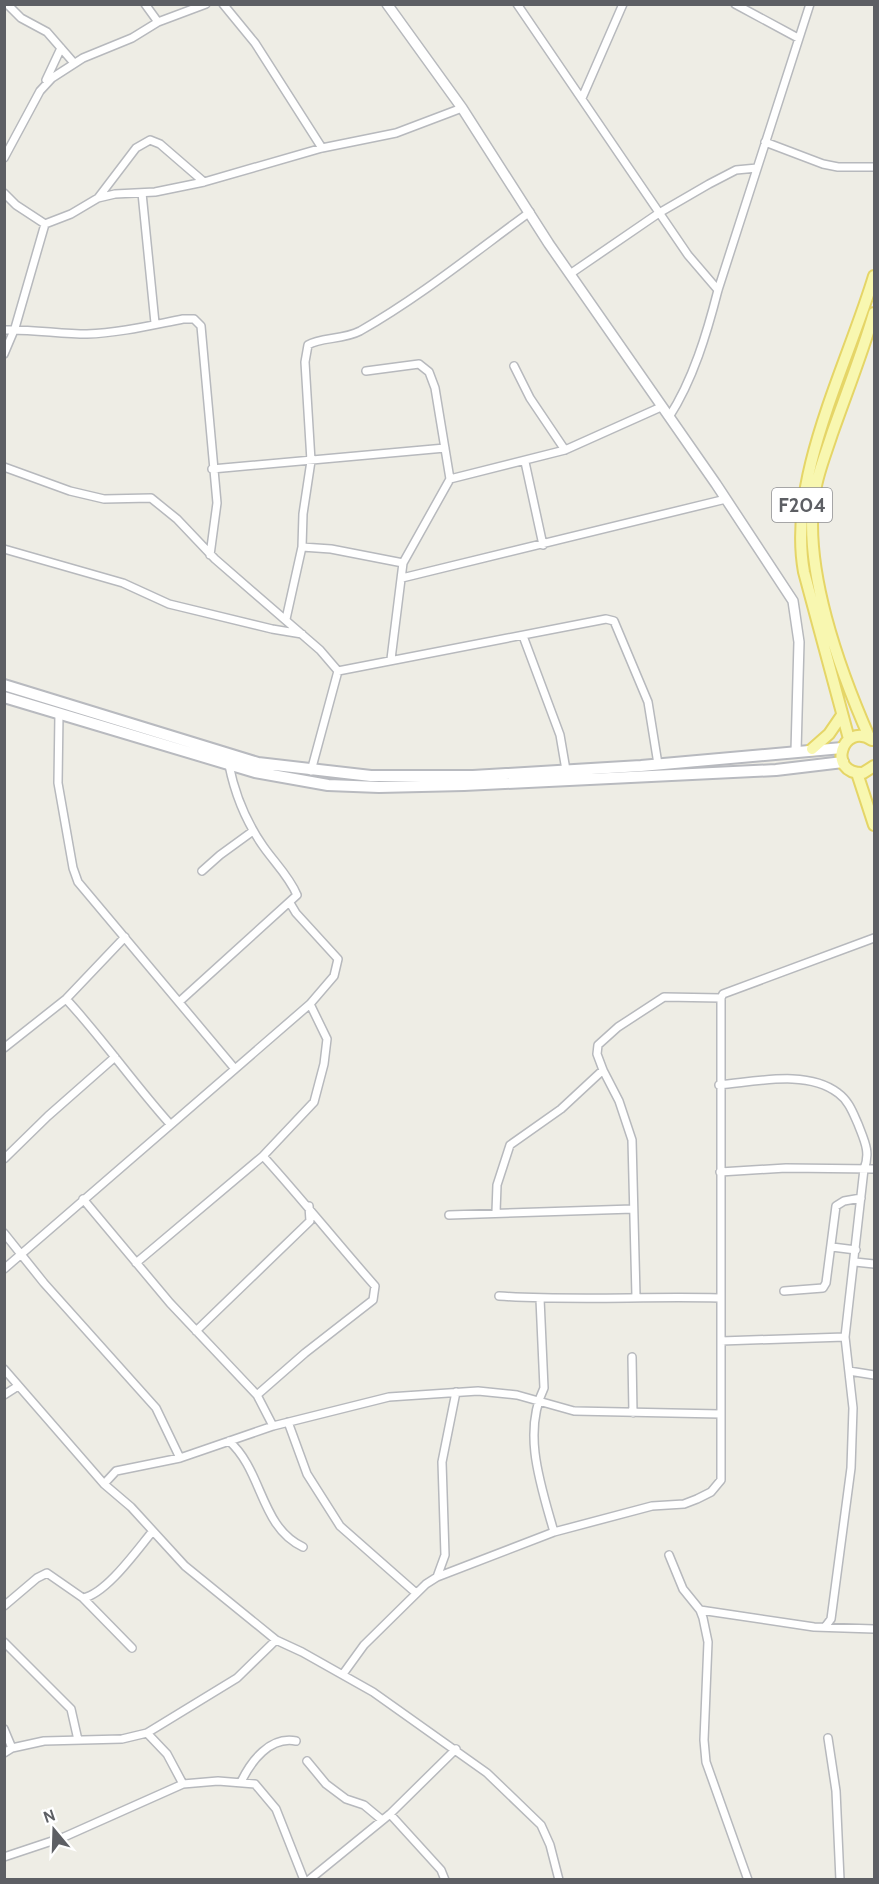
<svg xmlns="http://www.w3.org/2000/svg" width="879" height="1884" font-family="Cabin,sans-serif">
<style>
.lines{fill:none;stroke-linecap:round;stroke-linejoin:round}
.minor-casing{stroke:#b7b9bd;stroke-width:10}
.tertiary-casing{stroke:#b7b9bd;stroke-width:12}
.secondary-casing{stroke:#b8babf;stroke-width:14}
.primary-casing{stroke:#e5d567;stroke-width:14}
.minor{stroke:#fff;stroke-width:7}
.tertiary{stroke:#fff;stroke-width:9}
.secondary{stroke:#fff;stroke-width:10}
.primary{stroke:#f8f7b0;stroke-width:10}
.labels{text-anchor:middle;stroke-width:4.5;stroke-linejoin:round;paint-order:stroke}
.shield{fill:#fff;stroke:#8e8f92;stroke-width:1.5}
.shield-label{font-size:20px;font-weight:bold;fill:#5d5f64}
</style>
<rect width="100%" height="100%" fill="#eeede5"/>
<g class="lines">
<defs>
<path id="minor" d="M7 4 21 18 47 32 74 63
M145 4 158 22
M223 4 255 43 322 148
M517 4 688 255 718 290
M735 4 798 38
M46 80 61 48
M582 98 623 4
M765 142 823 164 838 167H874
M4 158 40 91 52 78 83 58 132 38 158 22 206 4
M4 193 16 205 45 224 71 214 98 198 115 194 155 192 204 182 322 148 396 133 462 108
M142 193 155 323
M98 198 136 148 150 140 160 144 204 182
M570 274 659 213 709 184 736 170 757 168
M4 330C32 329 60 334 87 334 119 333 152 325 183 319H194L201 326 217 503 210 555
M4 354 15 328 45 224
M514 366 530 398 565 450
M366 371 419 364 429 372 435 388 450 479 403 563 391 659
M669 417C693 380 707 333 718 290L810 4
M525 462 543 545
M4 467 70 491 104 499 151 498 177 519 215 559 320 650 338 671 311 771
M212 469 445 448
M450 479 565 450 661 407
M4 549 123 583 169 604 272 629 302 634
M403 563 331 549 302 547 303 514 311 461 305 362 308 345C320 337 343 340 360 331 420 297 475 252 530 212
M402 578 726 499
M286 619 302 547
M523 636 560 735 566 770
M338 671 606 619 614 621 648 702 658 764
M59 714 58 783 73 868 78 882 235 1069
M202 871 220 855 253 831
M66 999C103 1039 134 1084 170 1124
M179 1002 297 895C289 876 274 862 263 846 245 820 235 795 229 765
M4 1048 66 999 125 937
M719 1085C755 1082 807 1069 838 1093 849 1101 853 1113 858 1124 864 1140 871 1152 864 1169L845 1337 853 1408 851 1468 833 1604 831 1619 825 1627
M4 1159 48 1116 115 1057
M720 1172 786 1168 874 1169
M83 1199 170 1303 257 1395 273 1426
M496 1212 497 1185 510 1145 561 1109 603 1070
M449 1215 633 1209
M4 1233 44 1283 156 1408 180 1458
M832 1247 856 1250
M855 1262 874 1264
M136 1263 263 1156 314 1102 324 1064 327 1039 310 1004
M4 1269 310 1004 334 976 338 959 296 913 290 903
M784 1291 823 1288 826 1283 836 1206 844 1201 861 1198
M499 1296C572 1301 646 1296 719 1298
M636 1296 632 1140 619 1101 603 1070 597 1054 598 1045 618 1027 664 997 721 998
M540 1299 544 1388C522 1433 541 1486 554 1532
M196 1331 310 1221 309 1206
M721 1341 845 1337
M632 1357 633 1413
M4 1369 104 1484 131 1507 185 1566 276 1640 302 1652 373 1692 487 1773 541 1825 550 1845 559 1880
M849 1371 874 1375
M4 1395 18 1386
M257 1395 305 1353 373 1300 375 1286C337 1243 302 1199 263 1156
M288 1422 307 1474 340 1526 416 1593
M229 1441C263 1471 260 1527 303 1547
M104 1484 116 1471 180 1458 273 1426 389 1397 478 1391 517 1395 574 1411 720 1414
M669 1555 683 1589 700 1610 703 1618 708 1642 704 1740 706 1762 748 1880
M437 1577 445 1555 442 1462 456 1392
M83 1598 132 1648
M4 1606 37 1578 47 1573 83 1598C106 1594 137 1550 152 1532
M700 1610 814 1627 874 1629
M4 1642 71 1709 78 1740
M343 1674 364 1645 426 1584 437 1577 554 1532 652 1506 684 1504 697 1499 711 1492 721 1480V998L723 994 874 938
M4 1729 12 1748
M147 1733 167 1754 183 1784
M828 1738 836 1791 840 1880
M4 1753 12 1748 44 1741 122 1739 147 1733 237 1678 276 1640
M307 1761 326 1784 346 1799 364 1805 382 1820
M241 1782C251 1761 270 1736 296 1741
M390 1814 441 1870 445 1880
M4 1857 64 1837 183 1784 218 1781 255 1784 276 1809 304 1880
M309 1880 390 1814 456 1749"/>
<path id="tertiary" d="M387 4 462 108 549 244 716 484 793 601 799 642 796 751"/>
<path id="secondary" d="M4 685 258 763 371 776H473L641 766 842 748
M4 697 255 772 328 785 379 787 464 785 776 770 843 762"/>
<path id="primary" d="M849 739 804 572C787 479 847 366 874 276
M870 739C840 671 801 565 815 491 818 472 826 453 832 434 846 394 862 354 874 313
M872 740C842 721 826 774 863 773L874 766
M812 749 829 734 842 715
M857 773 874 825"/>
</defs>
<use href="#minor" class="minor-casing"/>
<use href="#tertiary" class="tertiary-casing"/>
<use href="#secondary" class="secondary-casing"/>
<use href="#primary" class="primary-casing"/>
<use href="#minor" class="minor"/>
<use href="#tertiary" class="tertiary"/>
<use href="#secondary" class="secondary"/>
<use href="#primary" class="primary"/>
</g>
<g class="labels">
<rect class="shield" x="772" y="488" width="60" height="34" rx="4.5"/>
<g class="shield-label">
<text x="802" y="512">F204</text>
</g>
</g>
<rect width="879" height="1884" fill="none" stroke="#5d5f64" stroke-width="12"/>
<g transform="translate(54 1830) rotate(341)" stroke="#ffffff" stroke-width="4.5" paint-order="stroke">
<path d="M0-4.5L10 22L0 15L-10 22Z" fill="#5d5f64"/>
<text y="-9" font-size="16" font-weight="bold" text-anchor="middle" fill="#5d5f64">N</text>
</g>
</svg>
